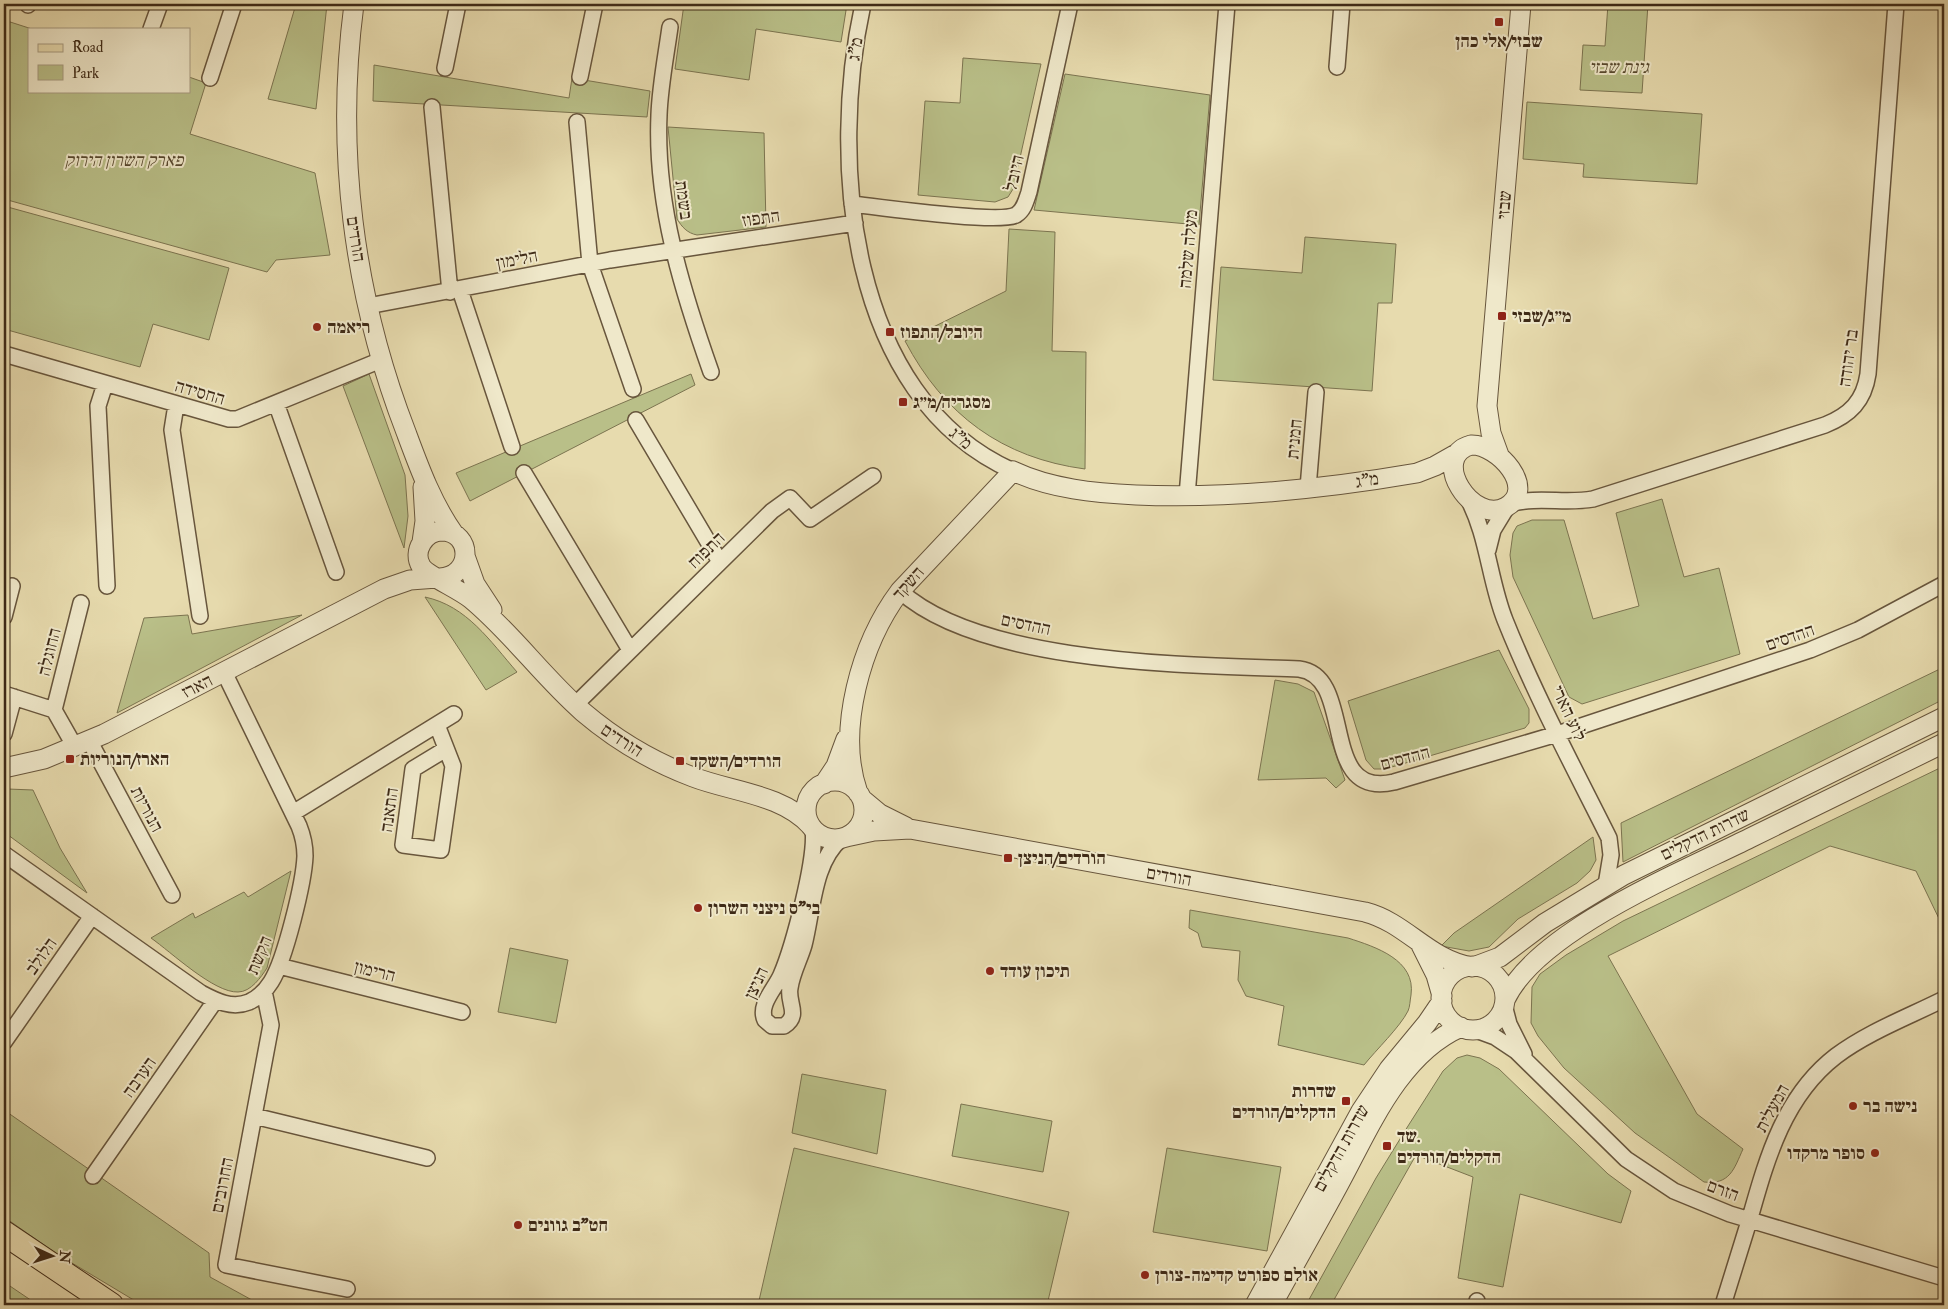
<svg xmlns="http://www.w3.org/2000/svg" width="1948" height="1309" font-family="'IM FELL Double Pica','Frank Ruhl Libre',serif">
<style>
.green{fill:#b9bf88;stroke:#7c7450}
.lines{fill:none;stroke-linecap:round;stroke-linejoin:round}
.minor-casing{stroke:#68563d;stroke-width:18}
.tertiary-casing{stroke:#68563d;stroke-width:21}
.primary-casing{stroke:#3e2a17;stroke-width:26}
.minor{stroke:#efe8ca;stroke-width:15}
.tertiary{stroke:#efe8ca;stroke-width:19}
.primary{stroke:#e7dbae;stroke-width:24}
.poi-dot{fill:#8f2418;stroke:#efe8ca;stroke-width:2}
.labels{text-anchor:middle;stroke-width:4;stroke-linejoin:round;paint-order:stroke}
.poi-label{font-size:18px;font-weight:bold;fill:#3e2a17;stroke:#efe8ca;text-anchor:start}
.street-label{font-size:18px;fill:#3e2a17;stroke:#efe8ca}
.park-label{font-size:18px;font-style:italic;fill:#57482e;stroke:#efe8ca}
</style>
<rect width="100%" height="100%" fill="#e7dbae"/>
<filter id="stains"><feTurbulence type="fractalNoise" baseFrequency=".004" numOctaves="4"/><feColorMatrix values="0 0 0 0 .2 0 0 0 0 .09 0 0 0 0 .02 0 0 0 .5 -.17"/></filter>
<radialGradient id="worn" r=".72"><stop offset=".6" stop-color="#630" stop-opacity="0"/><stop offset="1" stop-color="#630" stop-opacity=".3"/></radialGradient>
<path class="green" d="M296 4H327L316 109 268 99Z
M684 4H847L841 42 756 29 749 80 675 69Z
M1608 4H1648L1642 93 1580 90 1583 45 1605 46Z
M4 20 32 29H29V91H189V77L206 83 190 134 315 173 330 255 276 260 267 272 4 199Z
M963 58 1041 64 1013 189 1008 197 995 202 918 195 925 101 960 103Z
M374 65 569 98 572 78 650 91 647 117 373 101Z
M1065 74 1210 95 1199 225 1034 210Z
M1527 102 1702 114 1697 184 1583 177 1584 164 1523 159Z
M668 127 764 133 766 227 697 235C687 233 682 227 677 219Z
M4 206 229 268 209 340 153 324 140 367 4 329Z
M1009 229 1055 232 1052 351 1086 352 1085 469C1002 458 944 415 905 341L1006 291Z
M1305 237 1396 244 1392 303H1378L1372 391 1213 380 1221 267 1302 273Z
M369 374 405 475 408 516 404 548 343 386Z
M691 374 695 385 470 501 456 473Z
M1662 499 1684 577 1719 568 1740 654 1582 704 1569 697 1513 577 1510 555 1513 533 1517 526 1532 520H1564L1593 619 1639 606 1616 513Z
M425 597C467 606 490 641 517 672L486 690Z
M188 615 192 634 302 615 117 713 144 618Z
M1499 650 1529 709V723L1525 728 1385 769H1374L1366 760 1348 701Z
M1944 667V699L1623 862 1621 823Z
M1275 680 1298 684 1314 692 1345 780 1336 788 1326 778 1258 780Z
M1944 766V789L1940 791 1944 799V929L1916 871 1830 846 1608 956 1697 1114 1743 1149C1734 1169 1730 1185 1704 1182L1635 1133 1564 1068 1538 1036 1531 1023 1532 987 1540 974 1566 955 1623 921Z
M8 789 33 790 60 848 87 893 4 832V792Z
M1593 837 1596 860 1590 871 1577 883 1518 919 1489 947 1469 951 1441 946 1454 933Z
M291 871 267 968C261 977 251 992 238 992 214 993 171 952 151 938L193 913 195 918 244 892 248 897Z
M1190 910 1348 938C1376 947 1416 960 1411 995 1410 1000 1410 1007 1408 1011 1400 1027 1376 1050 1364 1065L1278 1045 1284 1006 1246 996 1238 980 1240 951 1202 947 1198 933 1189 928Z
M510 948 568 960 556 1023 498 1012Z
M1467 1055 1480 1058 1499 1069 1608 1174 1631 1191 1621 1223 1520 1194 1503 1287 1458 1278 1473 1177 1416 1155 1331 1305H1306L1376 1178 1408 1126 1443 1071 1457 1058Z
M802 1074 886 1090 877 1154 792 1133Z
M961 1104 1052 1121 1043 1172 952 1156Z
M4 1110 209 1253 210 1277 261 1305H142L57 1254 4 1217Z
M794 1148 1069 1212 1047 1305H758Z
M1167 1148 1281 1167 1267 1251 1153 1232Z
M4 1282 38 1305H4Z"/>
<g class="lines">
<defs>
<path id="minor" d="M863 4C829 159 847 397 1013 471
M28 5V4
M670 27C666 56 660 86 659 115 655 203 682 290 711 372
M151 29 160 4
M1337 67 1342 4
M445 68 458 4
M580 77 595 4
M210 78 234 4
M432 107 450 292
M577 122 590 264 633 389
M852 204C879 207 998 224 1016 215 1024 210 1026 201 1029 192L1070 4
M460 290 512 447
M368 306 610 260 855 223
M4 354 229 419H237L381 360
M105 384 98 406 107 586
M276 403 336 572
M176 405 172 430 200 616
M636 420 720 562
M524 473 630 650
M1308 488 1316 392
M1187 496 1227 4
M1467 497C1488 535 1489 580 1505 620 1535 695 1573 766 1609 838L1611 855 1606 885
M1510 504C1538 496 1565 504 1593 499L1825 425C1850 415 1864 401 1868 374L1896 4
M1488 550 1493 530 1507 507
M900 591C982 665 1191 665 1299 669 1357 676 1317 800 1394 782L1557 734 1810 650 1858 630 1944 584
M4 617 12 586
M4 694 54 710 75 747
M575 705 772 511 790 498 810 519 873 476
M54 710 81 603
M437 725 453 766 441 850 403 845 413 769 446 749
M4 734 14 697
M89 740 172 895
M293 813 454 714
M813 829C817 858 793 947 781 975 775 989 758 1005 765 1020L772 1026H784C801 1015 787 1003 790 988 792 973 800 959 804 945 813 910 813 862 842 838
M4 854 201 993C216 1001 232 1009 249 1002 258 998 266 990 271 982 285 960 304 882 305 856 305 846 303 836 299 826L224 672
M279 966 462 1012
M264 991 271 1025 226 1265 347 1289
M1504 1005 1509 1024 1524 1054
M1476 1030 1495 1037 1516 1051 1626 1159 1674 1191 1730 1214 1944 1278
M4 1042 92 916
M254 1116 427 1158
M93 1176 215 1001
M1476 1305 1477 1301
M1723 1305C1732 1276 1741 1247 1750 1218 1767 1158 1784 1096 1836 1056 1868 1032 1908 1017 1944 999"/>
<path id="tertiary" d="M354 4C335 149 353 295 406 432 419 467 432 503 454 534
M1471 445C1498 444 1538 489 1506 507 1473 526 1428 457 1471 445Z
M1499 455 1491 433 1487 406 1521 4
M422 542 425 521 423 487
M465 556 475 584 492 610
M440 578C473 576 473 532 442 531 425 531 412 551 421 566 426 575 459 589 471 599 512 633 543 677 583 712 616 740 653 762 693 777 732 792 782 794 811 826
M4 768 44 759 104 734 384 589 410 580 437 578
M806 810a29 29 0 1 1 58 0a29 29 0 1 1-58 0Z
M824 784 836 766 846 739
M858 793C836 730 861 643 900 591L1013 471C1051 489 1095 493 1136 495 1230 499 1324 489 1417 473L1435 466 1458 453
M862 799 880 814 906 827
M846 837 874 831 910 829 1365 912C1407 923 1427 959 1472 967
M1421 945 1436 975 1442 996
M1476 966 1500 957 1545 923 1624 875 1944 717
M1441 998a32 32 0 1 1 64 0a32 32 0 1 1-64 0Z
M1505 1000C1537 931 1682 872 1750 838 1815 806 1880 774 1944 743
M1255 1305 1361 1111 1389 1069 1427 1023 1442 1001
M1272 1305C1294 1265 1317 1225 1339 1184 1369 1129 1399 1054 1461 1027"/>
<path id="primary" d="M4 1233 111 1305"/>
</defs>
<use href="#minor" class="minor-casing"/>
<use href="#tertiary" class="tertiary-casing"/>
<use href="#primary" class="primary-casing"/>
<use href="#minor" class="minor"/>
<use href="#tertiary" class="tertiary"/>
<use href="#primary" class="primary"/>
</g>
<g class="poi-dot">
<rect x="1494" y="17" width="10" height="10" rx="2.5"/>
<rect x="1497" y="311" width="10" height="10" rx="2.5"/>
<circle cx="317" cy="327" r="5"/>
<rect x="885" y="327" width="10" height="10" rx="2.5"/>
<rect x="898" y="397" width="10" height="10" rx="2.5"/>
<rect x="65" y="754" width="10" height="10" rx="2.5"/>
<rect x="675" y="756" width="10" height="10" rx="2.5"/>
<rect x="1003" y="853" width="10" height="10" rx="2.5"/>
<circle cx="698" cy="908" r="5"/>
<circle cx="990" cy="971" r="5"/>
<rect x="1341" y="1096" width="10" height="10" rx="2.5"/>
<circle cx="1853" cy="1106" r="5"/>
<rect x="1382" y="1141" width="10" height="10" rx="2.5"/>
<circle cx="1875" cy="1153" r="5"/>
<circle cx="518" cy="1225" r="5"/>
<circle cx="1145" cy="1275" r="5"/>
</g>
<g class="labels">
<g class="poi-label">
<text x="1499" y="47" text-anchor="middle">שבזי/אלי כהן</text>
<text x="1512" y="322">מ״ג/שבזי</text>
<text x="327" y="333">ריאמה</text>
<text x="900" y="338">היובל/התפוז</text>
<text x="913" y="408">מסגריה/מ״ג</text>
<text x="80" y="765">הארז/הנוריות</text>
<text x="690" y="767">הורדים/השקד</text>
<text x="1018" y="864">הורדים/הניצן</text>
<text x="708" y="914">בי"ס ניצני השרון</text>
<text x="1000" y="977">תיכון עודד</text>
<text x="1336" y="1097" text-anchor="end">שדרות<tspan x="1336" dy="21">הדקלים/הורדים</tspan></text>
<text x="1863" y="1112">נישה בר</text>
<text x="1397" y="1142">שד.<tspan x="1397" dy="21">הדקלים/הורדים</tspan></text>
<text x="1865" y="1159" text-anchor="end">סופר מרקדו</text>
<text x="528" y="1231">חט"ב גוונים</text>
<text x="1155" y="1281">אולם ספורט קדימה-צורן</text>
</g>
<g class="street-label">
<text transform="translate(855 49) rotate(-82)" y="6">מ"ג</text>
<text transform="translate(1014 173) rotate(-77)" y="6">היובל</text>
<text transform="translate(684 200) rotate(82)" y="6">בשמת</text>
<text transform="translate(1504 205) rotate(-85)" y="6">שבזי</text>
<text transform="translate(761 218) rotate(-8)" y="6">התפוז</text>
<text transform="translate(356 239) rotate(81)" y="6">הורדים</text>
<text transform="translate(1188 249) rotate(-85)" y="6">מעלה שלמה</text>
<text transform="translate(517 259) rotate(-11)" y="6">הלימון</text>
<text transform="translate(1848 358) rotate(-82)" y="6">בר יהודה</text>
<text transform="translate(200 392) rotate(16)" y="6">החסידה</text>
<text transform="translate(961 438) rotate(40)" y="6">מ"ג</text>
<text transform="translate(1294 439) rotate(-85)" y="6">חמנית</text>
<text transform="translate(1367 480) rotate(-9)" y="6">מ"ג</text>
<text transform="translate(706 550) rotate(-44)" y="6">התפוח</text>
<text transform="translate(908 583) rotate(-49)" y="6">השקד</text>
<text transform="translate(1026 624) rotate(12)" y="6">ההדסים</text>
<text transform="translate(1790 637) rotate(-19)" y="6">ההדסים</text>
<text transform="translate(49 652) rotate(-76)" y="6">החוגלה</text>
<text transform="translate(197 686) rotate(-27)" y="6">הארז</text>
<text transform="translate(1569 713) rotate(65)" y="6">לוע הארי</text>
<text transform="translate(622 740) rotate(33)" y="6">הורדים</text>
<text transform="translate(1405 758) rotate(-15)" y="6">ההדסים</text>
<text transform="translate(147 809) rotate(62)" y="6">הנוריות</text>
<text transform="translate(389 810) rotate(-82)" y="6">התאנה</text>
<text transform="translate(1705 834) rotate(-26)" y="6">שדרות הדקלים</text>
<text transform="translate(1169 876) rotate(10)" y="6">הורדים</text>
<text transform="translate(259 955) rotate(-68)" y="6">הקשת</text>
<text transform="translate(41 956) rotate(-55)" y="6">הלולב</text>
<text transform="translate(375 971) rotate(14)" y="6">הרימון</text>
<text transform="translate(756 983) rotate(-65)" y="6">הניצן</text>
<text transform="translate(139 1077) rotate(-55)" y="6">הערבה</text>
<text transform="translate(1772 1108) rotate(-61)" y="6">המעלית</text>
<text transform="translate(1341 1148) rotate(-61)" y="6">שדרות הדקלים</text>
<text transform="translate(222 1185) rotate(-79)" y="6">החרובים</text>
<text transform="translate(1723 1190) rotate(20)" y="6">הזרם</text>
</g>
<g class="park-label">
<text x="1619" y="73">גינת שבזי</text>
<text x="124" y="166">פארק השרון הירוק</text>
</g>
</g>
<rect width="1948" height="1309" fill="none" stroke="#e7dbae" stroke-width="20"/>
<rect x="5" y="5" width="1938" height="1299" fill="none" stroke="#3e2a17" stroke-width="2.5"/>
<rect x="10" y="10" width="1928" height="1289" fill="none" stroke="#3e2a17"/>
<rect x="28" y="28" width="162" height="65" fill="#efe8ca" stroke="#a89c82"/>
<rect x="38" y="44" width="25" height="8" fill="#e7dbae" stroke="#a89c82"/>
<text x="72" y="52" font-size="15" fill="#3e2a17">Road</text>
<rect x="38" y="65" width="25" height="15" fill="#b9bf88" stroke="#a89c82"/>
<text x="72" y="78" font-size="15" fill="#3e2a17">Park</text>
<g transform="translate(52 1256) rotate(94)" stroke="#efe8ca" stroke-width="4" paint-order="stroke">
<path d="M0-4L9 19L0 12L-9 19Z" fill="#3e2a17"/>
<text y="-8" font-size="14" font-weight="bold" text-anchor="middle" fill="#3e2a17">N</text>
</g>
<rect width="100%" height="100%" filter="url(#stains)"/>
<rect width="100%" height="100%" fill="url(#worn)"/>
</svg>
